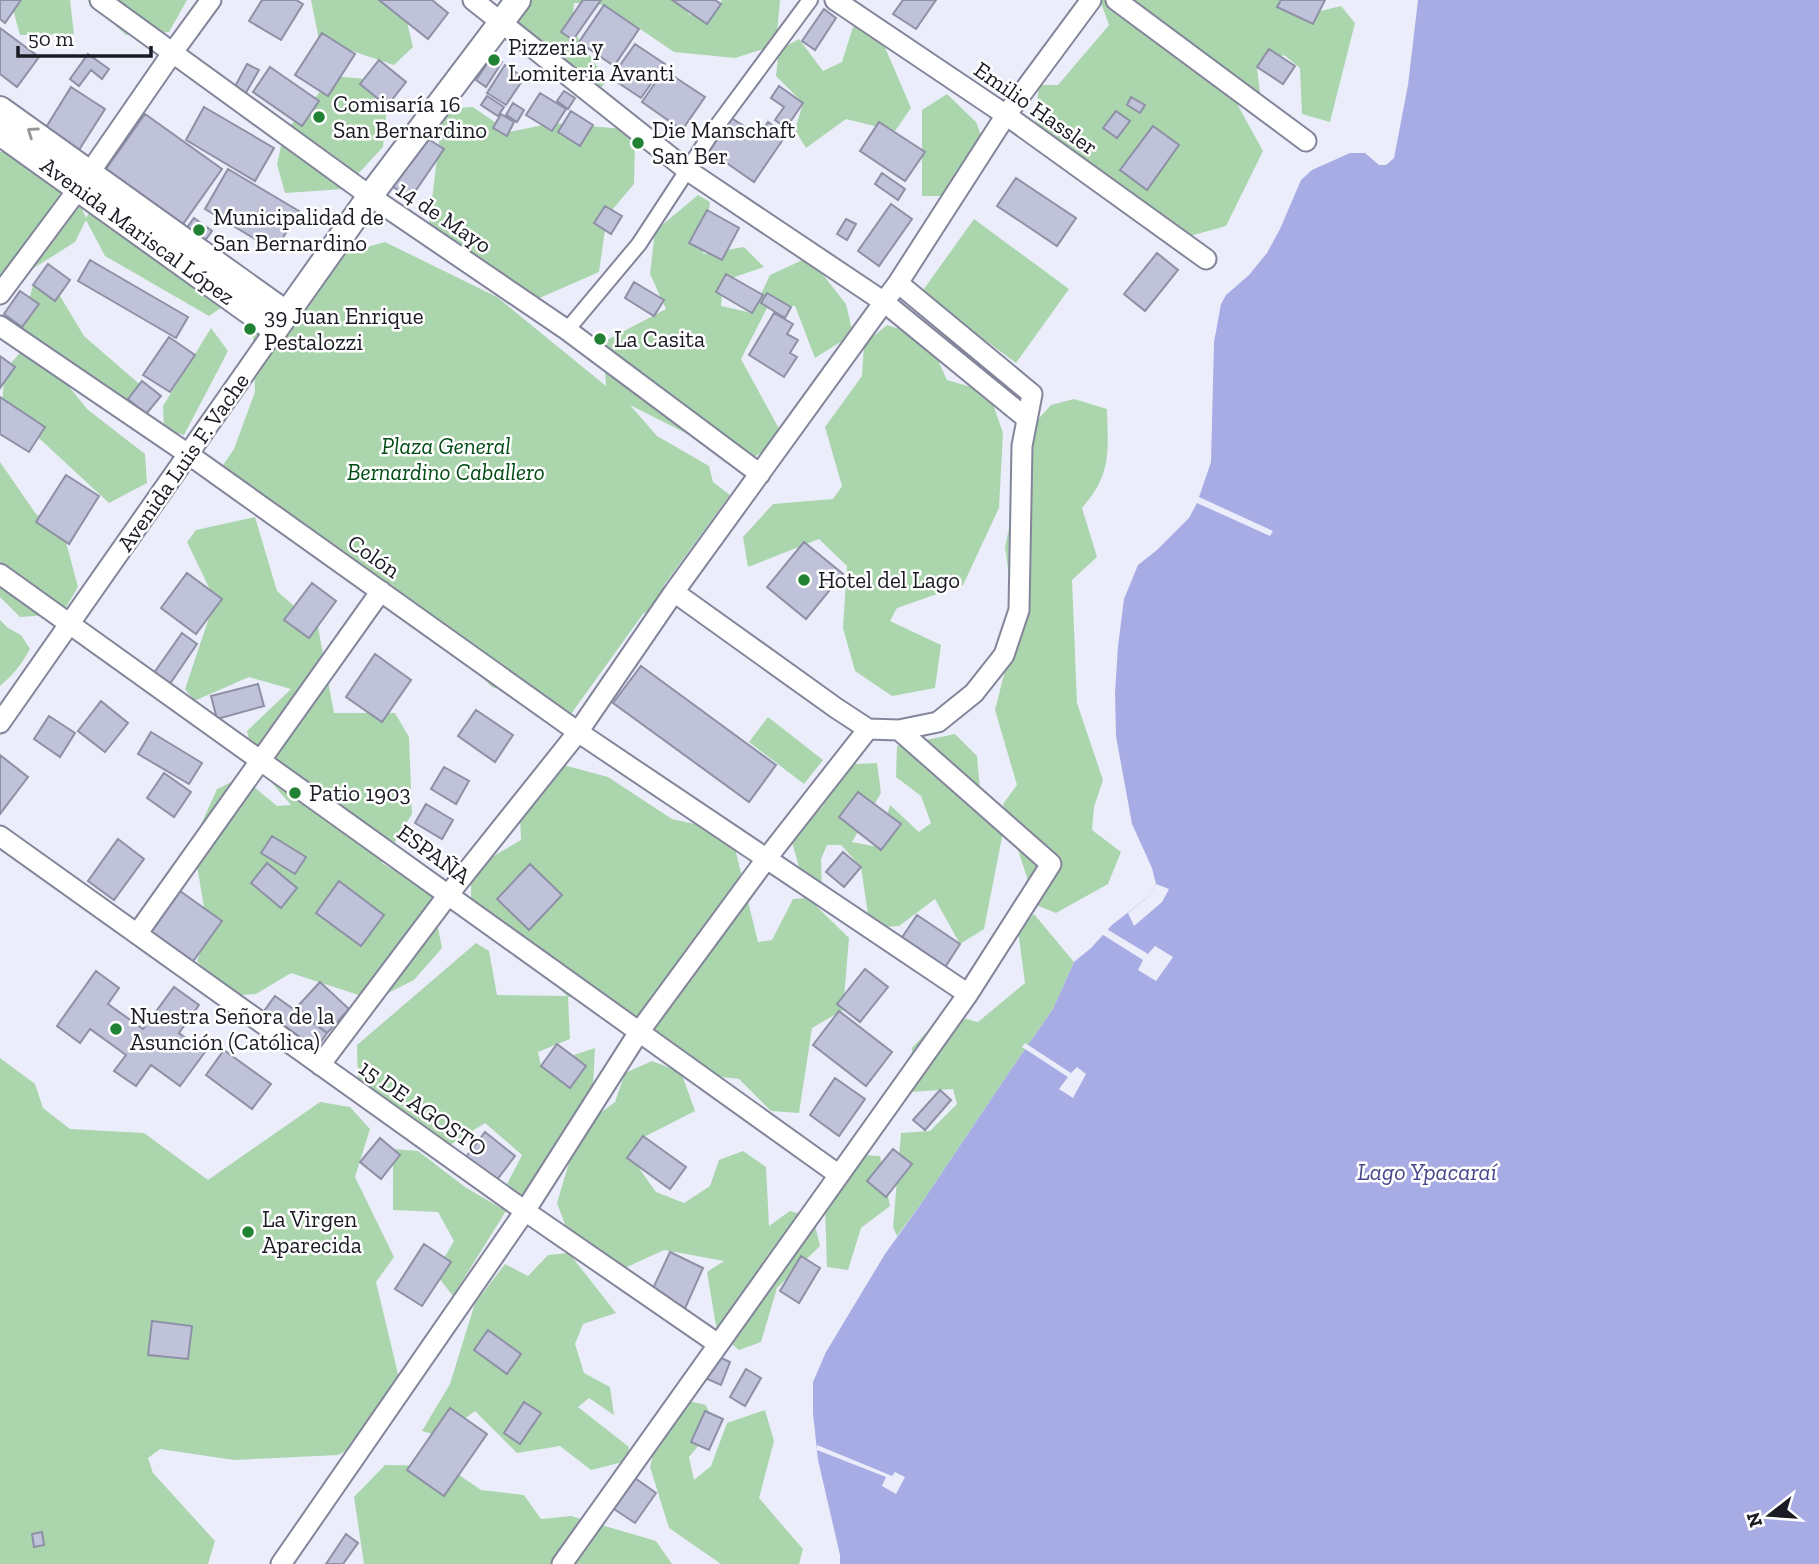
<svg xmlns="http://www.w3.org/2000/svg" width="1819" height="1564" font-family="'Zilla Slab',serif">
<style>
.green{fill:#abd6ad}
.water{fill:#a8ace4}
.pier{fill:#ebedfb}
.building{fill:#bfc2d8;stroke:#8e90a5;stroke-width:2}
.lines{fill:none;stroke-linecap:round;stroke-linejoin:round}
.pedestrian-casing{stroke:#83859a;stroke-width:18}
.minor-casing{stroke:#83859a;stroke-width:23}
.tertiary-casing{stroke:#83859a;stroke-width:28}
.pedestrian{stroke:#fff;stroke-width:14}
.minor{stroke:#fff;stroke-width:19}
.tertiary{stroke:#fff;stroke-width:24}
.oneway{stroke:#98989c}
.poi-dot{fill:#228234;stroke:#fff;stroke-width:2.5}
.labels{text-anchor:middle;stroke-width:5;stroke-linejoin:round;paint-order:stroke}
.poi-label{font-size:23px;fill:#1a1b23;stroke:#fff;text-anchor:start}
.street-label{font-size:23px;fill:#1a1b23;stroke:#fff}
.park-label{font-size:23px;font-style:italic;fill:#004c14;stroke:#fff}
.water-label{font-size:24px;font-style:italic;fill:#48488c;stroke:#fff}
</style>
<rect width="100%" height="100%" fill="#ebedfb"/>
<path class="green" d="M14 0H70L74 34 20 35 11 2Z
M87 0H187L169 32 126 35Z
M311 0H391L403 5 413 47 394 65 319 40Z
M529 0H687L689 15 716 11 722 0H780L776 45 735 58 674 52 605 5 574 3 572 29 607 81 597 92 518 33 516 5Z
M1100 0H1286L1304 15 1341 6 1355 23 1330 122 1302 114 1300 68 1284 55 1257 67 1261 101 1230 91 1263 151 1226 226 1190 236 1107 197 1035 121 1039 85H1058L1109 25Z
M875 24 911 108 895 131 846 119 806 148 795 130 803 103 776 76 779 50 799 39 823 71 842 62 853 27Z
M334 76 375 80 387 106 383 147 344 189 285 193 277 164 284 133Z
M947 94 976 122 989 156 958 196H922V110Z
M473 107 509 132 553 123 624 129 635 140 634 184 607 216 599 272 535 300 465 274 429 224 443 109Z
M30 144 60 159 86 218 100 194 227 304 209 316 105 256 86 220 75 242 7 285 0 277V152Z
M698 195 710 202 703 254 744 247 764 267 723 281 721 306 752 313 770 275 809 257 846 304 853 334 815 358 795 306 767 308 741 359 784 438 745 463 630 405 657 436 709 466 713 482 730 495 664 585 659 607 643 614 566 721 538 701 492 687 416 611 221 468 234 449 255 392 253 332 341 254 385 242 497 297 606 386 603 342 666 309 650 274 655 231Z
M974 219 1069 289 1016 363 921 293Z
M33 285 54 286 84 336 144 388 115 409 56 370 87 409 145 454 147 483 109 503 2 404 5 370 25 347 32 348 22 327Z
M887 325 928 338 947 380 989 392 1003 433 999 508 963 585 897 608 890 621 941 645 935 688 892 696 855 671 843 628 847 566 819 539 748 567 743 537 773 504 833 499 842 486 825 427 862 376 864 344Z
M211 328 228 351 184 435 164 429 163 406Z
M1074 399 1107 409C1108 452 1112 474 1082 508L1097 557 1072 580 1077 703 1103 780 1094 807 1092 830 1121 852 1108 884 1056 913 1036 905 1003 804 1017 785 995 710 1016 627 1005 547 1031 427 1051 405Z
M0 462 36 514 63 531 78 587 62 614 20 617 0 597Z
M255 517 277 591 318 627 334 713H395L409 737 412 814 382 863 431 893 442 948 414 980 374 1000 291 973 256 994 227 996 197 961 208 931 193 842 217 789 242 777 277 806 291 805 253 761 247 731 291 689 249 677 194 701 185 689 215 600 187 542 196 530Z
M0 620 8 628 21 635 30 649C22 664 13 675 0 686Z
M768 717 823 760 804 784 749 742Z
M955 734 977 756 981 800 1003 832 984 929 960 944 935 899 899 926 870 928 861 867 841 845H827L821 859 822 899H809L849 938 843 1010 812 1028 799 1113 771 1111 739 1079 681 1072 695 1111 638 1140 639 1168 656 1192 684 1203 710 1186 719 1160 743 1151 766 1167 769 1226 790 1211 813 1217 820 1246 777 1288 761 1342 739 1350 717 1332 707 1272 724 1261 664 1250 625 1268 573 1246 557 1203 579 1129 615 1102 625 1073 652 1061 678 1071 597 999 568 997 570 1039 538 1052 541 1066 595 1048 593 1085 523 1197 507 1184 522 1155 485 1123 450 1145 358 1090 357 1045 476 943 489 951 497 995 567 996 471 900V869L521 840 519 796 552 762 608 777 672 819 731 832 758 942 772 940 793 899 808 898 791 839 823 806 837 765 877 763 881 793 852 842 878 847 890 805 919 832 931 823 921 796 896 777 897 746Z
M1034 914 1074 962 1053 1009 1010 1071 923 1201 897 1236 893 1227 901 1133 930 1131 957 1104 953 1089 910 1092 912 1048 944 1013 978 1022 1025 983 1018 930Z
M0 1058 35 1084 43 1108 70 1129 144 1133 208 1180 320 1102 350 1107 370 1129 355 1177 394 1257 376 1282 404 1399 377 1433 338 1455 234 1460 160 1449 148 1458 153 1473 215 1541 208 1564H0Z
M393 1149 418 1151 465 1187 506 1211 453 1296 435 1273 454 1241 438 1212 393 1210Z
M860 1155 880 1156 890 1206 861 1228 848 1270 827 1267 825 1206Z
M569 1253 616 1313 583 1324 575 1344 584 1373 610 1387 614 1415 589 1398 578 1407 629 1447 627 1461 591 1470 560 1446 517 1453 475 1411 441 1436 422 1431 450 1384 475 1303 505 1264 528 1276 548 1255Z
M685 1400 706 1405 715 1426 689 1457 694 1480 711 1466 727 1423 765 1410 774 1441 759 1498 803 1549 799 1564H721L669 1528 650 1467 659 1427Z
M385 1465 446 1466 481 1490 524 1495 541 1519 571 1516 656 1541 672 1564H364L354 1497Z"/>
<path class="water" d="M1418 0H1819V1564H840V1555L818 1460 813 1413V1382L826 1352 885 1254 923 1201 1010 1071 1053 1009 1074 962 1091 948 1112 925 1149 896 1156 884 1152 868 1132 824 1116 736 1115 693 1118 646 1124 599 1138 565 1157 550 1189 518 1197 503 1211 462 1214 342 1221 304 1226 295 1249 275 1267 253 1280 229 1301 180 1312 170 1350 153H1365L1379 165H1386L1394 158 1408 85Z"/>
<path class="pier" d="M1196 495 1199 497 1273 531 1270 536 1197 503 1194 502Z
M1156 884 1169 889 1162 902 1134 926 1128 913 1149 896Z
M1105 928 1148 954 1155 946 1173 957 1156 981 1138 970 1143 960 1100 933Z
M1025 1043 1071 1073 1077 1067 1086 1074 1073 1098 1059 1089 1068 1077 1022 1047Z
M817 1445 892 1476 895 1472 905 1477 896 1494 882 1486 886 1477 817 1450Z"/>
<path class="building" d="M0 0H21L5 23 0 19Z
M262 0H296L303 4 281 40 249 21Z
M379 0H432L448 13 428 39Z
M583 0H601L573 40 561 32Z
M672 0H715L721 4 707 24Z
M903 0H936L916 29 893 14Z
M1281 0H1325L1313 24 1277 7Z
M604 5 639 29 614 66 579 42Z
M824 9 836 18 815 50 802 41Z
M0 28 39 57 17 87 0 74Z
M322 33 355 54 328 96 295 75Z
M635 44 665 64 641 98 611 78Z
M1269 49 1295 66 1283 84 1257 67Z
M487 52 502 62 486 87 476 80 489 61 483 56Z
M88 54 109 69 102 79 91 70 79 86 70 79Z
M379 60 406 82 387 106 360 84Z
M247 64 259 70 243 98 232 92Z
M505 65 524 78 506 105 487 93Z
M270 67 319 101 302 126 253 92Z
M664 70 705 97 682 130 642 102Z
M779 86 803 103 786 128 775 120 784 107 771 98Z
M71 87 105 109 79 150 45 129Z
M564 91 575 98 568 109 557 101Z
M540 93 566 109 552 131 526 115Z
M487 96 504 107 498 116 481 105Z
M1131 97 1145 105 1140 113 1127 105Z
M513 103 524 110 517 122 506 115Z
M204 107 274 148 255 181 186 140Z
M571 111 593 125 580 146 558 132Z
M1116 111 1130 121 1117 138 1103 128Z
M145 114 222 169 183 224 106 169Z
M501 114 514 122 507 136 493 128Z
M730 117 759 136 768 122 786 135 754 182 708 150Z
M879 122 925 152 905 181 860 151Z
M1153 126 1179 145 1147 190 1120 170Z
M425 137 444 149 410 199 392 186Z
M228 169 299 211 275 251 205 209Z
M882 173 905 189 898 200 875 184Z
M1016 178 1076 218 1057 246 997 206Z
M891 204 912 219 879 266 858 251Z
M605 206 622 216 611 234 594 223Z
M707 210 739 228 722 260 689 243Z
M194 218 212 231 204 242 186 229Z
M846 219 856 224 847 240 837 234Z
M1157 253 1178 270 1145 311 1124 294Z
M90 260 188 317 176 338 78 281Z
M48 264 70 280 55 301 33 285Z
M726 274 763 295 752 313 716 292Z
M634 282 664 300 654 316 625 298Z
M20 291 39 304 22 327 4 314Z
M767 293 791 307 785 318 761 303Z
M774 313 793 324 787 334 798 340 790 353 797 357 784 377 749 355Z
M169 337 195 355 170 392 143 375Z
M0 356 15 367 0 388Z
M142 381 161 396 146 414 128 399Z
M0 397 45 427 29 452 0 434Z
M66 475 99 496 69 544 36 522Z
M804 542 843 574 806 619 767 587Z
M187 573 222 599 196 634 161 608Z
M312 583 336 601 309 638 284 620Z
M182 633 197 644 165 691 149 680Z
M375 654 411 680 382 722 346 697Z
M641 666 776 765 749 802 613 703Z
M258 684 264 706 217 719 211 696Z
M101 701 128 723 105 752 78 731Z
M476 710 513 735 495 762 458 736Z
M49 716 75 733 60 757 34 739Z
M151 732 202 763 189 784 138 754Z
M0 755 28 777 0 814Z
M444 767 469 781 456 804 431 789Z
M164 773 191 792 174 817 147 798Z
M858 792 901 824 881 850 839 817Z
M426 804 453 820 442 839 415 823Z
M272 836 306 857 295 874 261 853Z
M118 839 144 859 114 900 88 881Z
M843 852 861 867 844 887 826 872Z
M267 863 297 888 281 908 251 883Z
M530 864 562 895 529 930 497 899Z
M339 881 384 915 361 946 316 913Z
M180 891 222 921 189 967 147 937Z
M917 915 960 944 944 969 901 939Z
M865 969 888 987 860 1022 837 1004Z
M96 971 119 988 108 1004 143 1029 174 987 199 1005 179 1033 205 1052 180 1086 151 1065 136 1086 114 1071 126 1055 90 1029 80 1043 57 1026Z
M320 982 349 1009 327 1033 297 1007Z
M275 996 327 1033 316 1049 264 1011Z
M839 1011 892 1052 866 1086 813 1045Z
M557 1044 586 1066 570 1088 541 1066Z
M224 1050 271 1084 252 1109 206 1075Z
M835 1078 865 1099 839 1136 810 1115Z
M940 1090 951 1100 925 1130 913 1120Z
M485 1132 515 1156 496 1181 466 1157Z
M643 1136 686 1167 670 1189 627 1158Z
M380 1138 400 1155 381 1179 360 1162Z
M893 1149 912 1164 886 1197 867 1181Z
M424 1244 451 1262 422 1306 395 1289Z
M670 1252 703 1268 683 1313 649 1297Z
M801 1256 820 1268 799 1303 780 1291Z
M152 1321 192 1326 188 1359 148 1355Z
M488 1330 521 1354 507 1374 474 1350Z
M715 1355 730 1362 721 1385 705 1378Z
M746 1369 761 1378 745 1406 730 1397Z
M524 1402 541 1413 520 1444 504 1433Z
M450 1408 487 1434 444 1496 407 1470Z
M705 1411 723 1419 709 1450 691 1442Z
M635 1478 656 1493 635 1523 614 1509Z
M42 1532 44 1545 34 1547 32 1534Z
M346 1534 358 1543 343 1564H326Z"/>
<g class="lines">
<defs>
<path id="pedestrian" d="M567 330 639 244 711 134 810 0"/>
<path id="minor" d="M100 0 370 196 567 330 760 474
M835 0 1006 115 1206 259
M1116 0 1306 141
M0 294 79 188 173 52 211 0
M0 326 188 454 578 732 674 592 884 302 687 170 473 0
M1026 418 884 302 898 283 1006 115 1091 0
M0 574 839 1175
M674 592 836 708 868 729 899 730 938 722 974 693 1004 655 1019 610 1022 446 1032 394 898 283
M0 723 275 330
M0 836 525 1211 718 1344
M137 934 381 591
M320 1065 448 895 578 732 968 994
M281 1564 525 1211 639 1032 767 858 868 729
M562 1564 968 994 1051 864 899 730"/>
<path id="tertiary" d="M0 109 287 314
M0 133 275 330 370 196 518 0"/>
</defs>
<use href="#pedestrian" class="pedestrian-casing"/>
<use href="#minor" class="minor-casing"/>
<use href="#tertiary" class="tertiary-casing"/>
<use href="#pedestrian" class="pedestrian"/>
<use href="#minor" class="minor"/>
<use href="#tertiary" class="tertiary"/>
</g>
<defs><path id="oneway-chevron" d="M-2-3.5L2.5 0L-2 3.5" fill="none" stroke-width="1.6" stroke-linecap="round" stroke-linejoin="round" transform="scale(1.75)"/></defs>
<use class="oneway" href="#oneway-chevron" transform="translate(32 132) rotate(-145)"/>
<g class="poi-dot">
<circle cx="494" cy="60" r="7"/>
<circle cx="319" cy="117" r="7"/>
<circle cx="638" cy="143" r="7"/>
<circle cx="199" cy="230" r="7"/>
<circle cx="250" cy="329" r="7"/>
<circle cx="600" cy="339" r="7"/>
<circle cx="804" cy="580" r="7"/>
<circle cx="295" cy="793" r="7"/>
<circle cx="116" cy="1029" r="7"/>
<circle cx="248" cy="1232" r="7"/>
</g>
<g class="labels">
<g class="poi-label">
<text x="508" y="55">Pizzeria y<tspan x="508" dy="26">Lomiteria Avanti</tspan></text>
<text x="333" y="112">Comisaría 16<tspan x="333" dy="26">San Bernardino</tspan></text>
<text x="652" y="138">Die Manschaft<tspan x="652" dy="26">San Ber</tspan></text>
<text x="213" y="225">Municipalidad de<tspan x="213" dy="26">San Bernardino</tspan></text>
<text x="264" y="324">39 Juan Enrique<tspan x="264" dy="26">Pestalozzi</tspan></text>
<text x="614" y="347">La Casita</text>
<text x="818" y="588">Hotel del Lago</text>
<text x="309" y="801">Patio 1903</text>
<text x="130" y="1024">Nuestra Señora de la<tspan x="130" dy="26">Asunción (Católica)</tspan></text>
<text x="262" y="1227">La Virgen<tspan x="262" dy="26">Aparecida</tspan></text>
</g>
<g class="street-label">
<text transform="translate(1036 108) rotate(35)" y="8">Emilio Hassler</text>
<text transform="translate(444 217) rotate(34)" y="8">14 de Mayo</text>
<text transform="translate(138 231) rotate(36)" y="8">Avenida Mariscal López</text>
<text transform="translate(183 462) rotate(-55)" y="8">Avenida Luis F. Vache</text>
<text transform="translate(374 556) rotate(35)" y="8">Colón</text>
<text transform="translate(434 854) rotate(36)" y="8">ESPAÑA</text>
<text transform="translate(423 1108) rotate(35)" y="8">15 DE AGOSTO</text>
</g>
<g class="park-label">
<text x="446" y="454">Plaza General<tspan x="446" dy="26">Bernardino Caballero</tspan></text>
</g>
<g class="water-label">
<text x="1427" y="1180">Lago Ypacaraí</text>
</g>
</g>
<g transform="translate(1770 1515) rotate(253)" stroke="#ffffff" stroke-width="5" paint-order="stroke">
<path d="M0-5L12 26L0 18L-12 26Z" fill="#1a1b23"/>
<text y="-10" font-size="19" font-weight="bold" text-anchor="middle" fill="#1a1b23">N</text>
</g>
<path d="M18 46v10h133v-10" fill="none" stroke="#1a1b23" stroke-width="3.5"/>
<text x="28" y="46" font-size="21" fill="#1a1b23" stroke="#ffffff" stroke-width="5" paint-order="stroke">50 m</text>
</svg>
